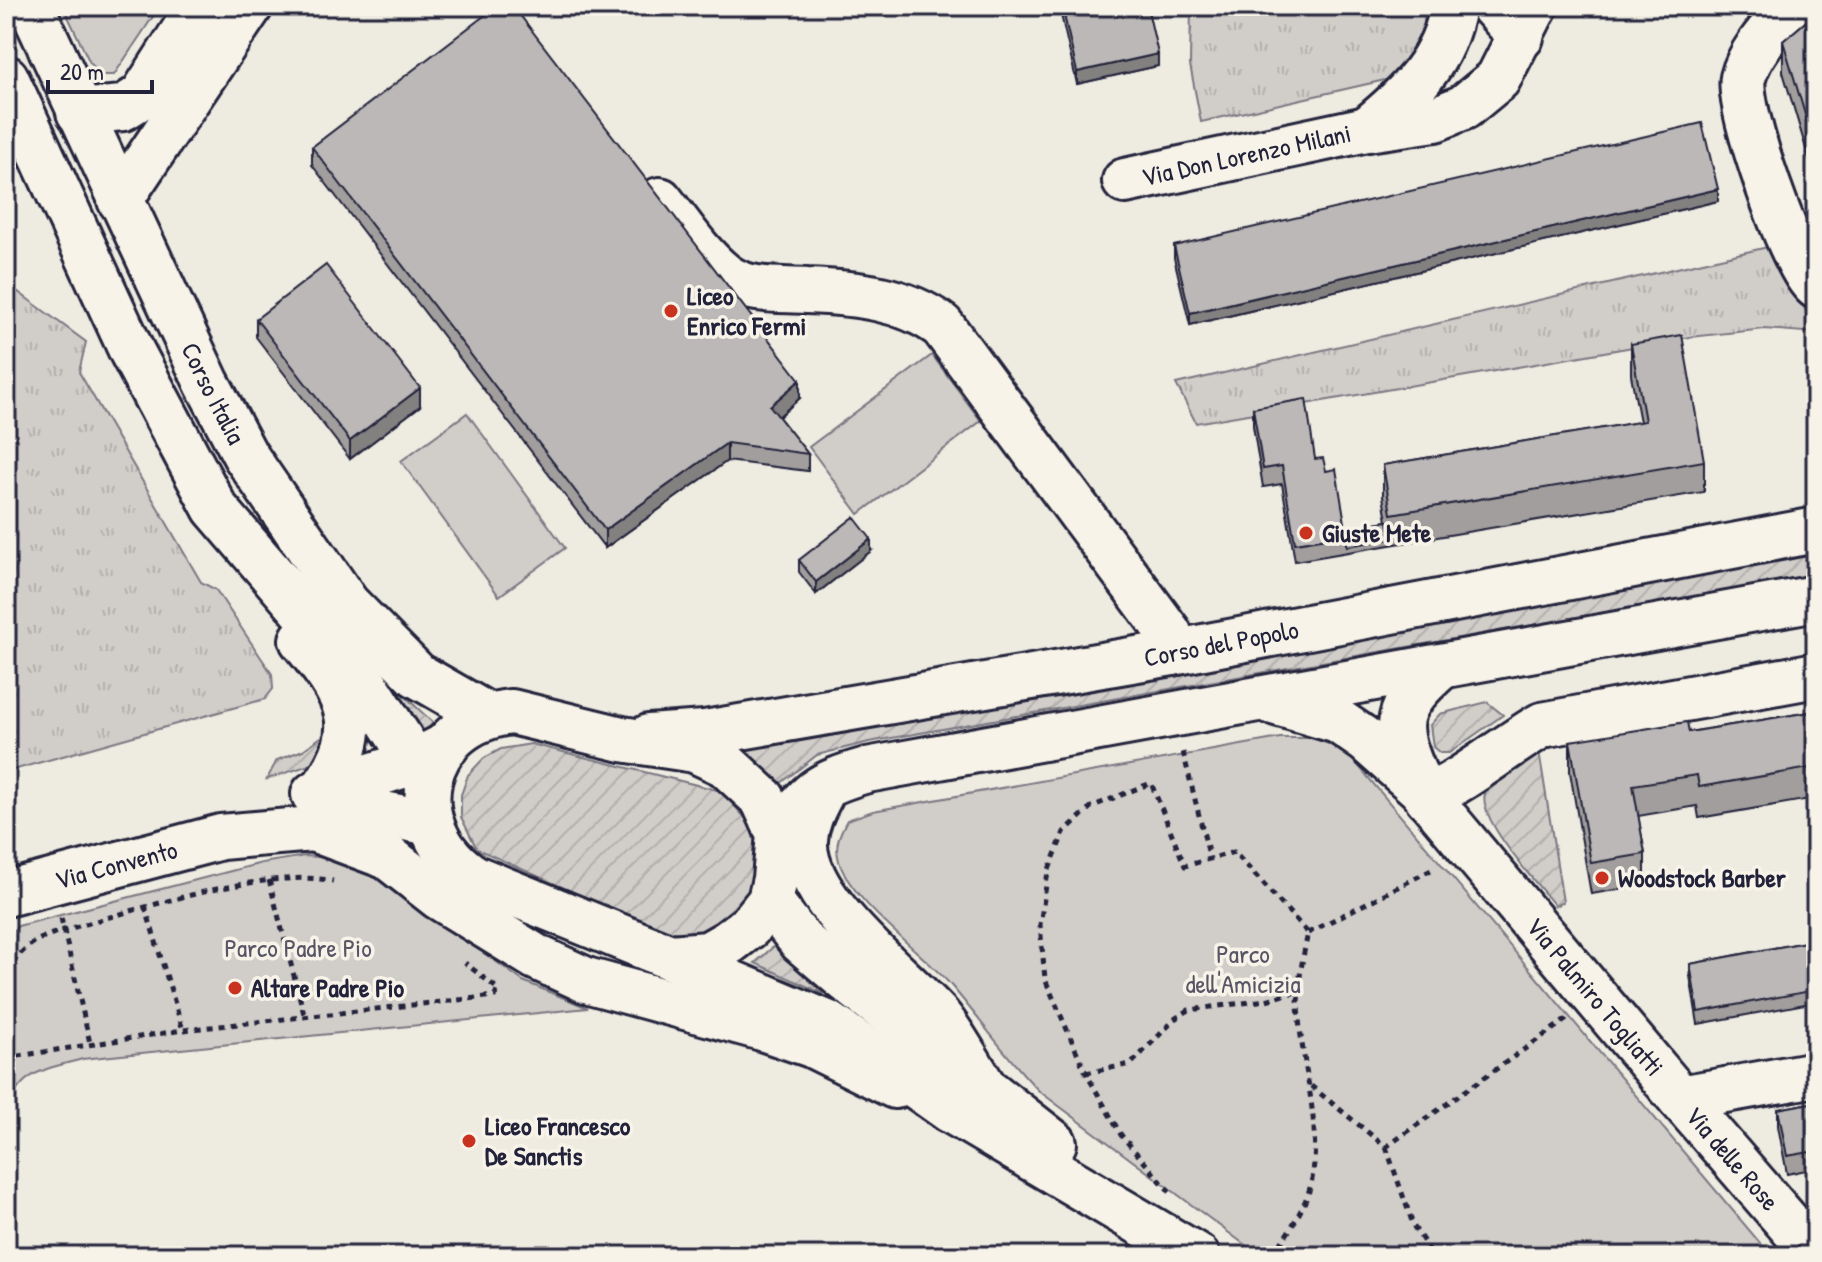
<svg xmlns="http://www.w3.org/2000/svg" width="1822" height="1262" font-family="'Patrick Hand',sans-serif">
<style>
.grass{fill:url(#grass-tufts);stroke:#7a7882;stroke-width:2}
.park{fill:#d1cdc9;stroke:#7a7882;stroke-width:2}
.garden{fill:url(#garden-furrows);stroke:#7a7882;stroke-width:2}
.lines{fill:none;stroke-linecap:round;stroke-linejoin:round}
.minor-casing{stroke:#22223b;stroke-width:50}
.major-casing{stroke:#22223b;stroke-width:50}
.path{stroke:#22223b;stroke-width:5;stroke-dasharray:6 6;stroke-linecap:butt}
.minor{stroke:#f7f3e8;stroke-width:44}
.major{stroke:#f7f3e8;stroke-width:44}
.wall{fill:#a19e9d;stroke:#22223b;stroke-width:2}
.shaded-wall{fill:#838180;stroke:#22223b;stroke-width:2}
.building{fill:#bbb8b7;stroke:#22223b;stroke-width:2}
.poi-dot{fill:#c8321e;stroke:#f7f3e8;stroke-width:3}
.labels{text-anchor:middle;stroke-width:7;stroke-linejoin:round;paint-order:stroke}
.street-label{font-size:26px;fill:#22223b;stroke:#f7f3e8}
.poi-label{font-size:26px;font-weight:bold;fill:#22223b;stroke:#f7f3e8;text-anchor:start}
.park-label{font-size:26px;fill:#575566;stroke:#f7f3e8}
</style>
<defs>
<pattern id="grass-tufts" width="24" height="20" patternUnits="userSpaceOnUse" patternTransform="scale(2)"><rect width="24" height="20" fill="#d1cdc9"/><path d="M3 7l-1-3M5 7V3M7 7l1-3M15 17l-1-3M17 17v-4M19 17l1-3" fill="none" stroke="#b3b0ae"/></pattern>
<pattern id="garden-furrows" width="10" height="10" patternUnits="userSpaceOnUse" patternTransform="scale(2)"><rect width="10" height="10" fill="#d1cdc9"/><path d="M-1 1l2-2M0 10L10 0M9 11l2-2" fill="none" stroke="#b3b0ae"/></pattern>
</defs>
<rect width="100%" height="100%" fill="#eeebe1"/>
<filter id="ink" filterUnits="userSpaceOnUse"><feTurbulence type="fractalNoise" baseFrequency=".0125" numOctaves="2"/><feDisplacementMap in="SourceGraphic" scale="16" xChannelSelector="R" yChannelSelector="G"/><feConvolveMatrix kernelMatrix="1 2 1 2 8 2 1 2 1" color-interpolation-filters="sRGB"/></filter>
<g filter="url(#ink)">
<path class="grass" d="M1191 6H1425L1423 40 1398 77 1201 122 1190 65Z
M1768 247C1778 276 1789 299 1816 317V333L1765 329 1690 337 1196 423 1176 384Z
M6 283 86 342 79 372 201 582 216 590 272 674 273 689 265 699 6 772Z"/>
<path class="park" d="M63 6H160L114 75H102L90 63Z
M932 355 981 421 859 514 809 447Z
M467 413 565 548 499 596 401 461Z
M1280 738H1313L1345 750 1771 1256H1260L1039 1091C1006 1057 980 1019 949 983 921 952 849 899 839 861 834 845 840 833 847 820L873 811Z
M305 856 355 860 523 981 588 1008 82 1059C45 1070 21 1070 6 1111V937L18 926 262 863Z"/>
<path class="garden" d="M1816 550V575L869 742 817 755 781 783 739 746Z
M375 667 433 723 423 734Z
M1487 702 1503 715 1449 753H1440L1433 747 1430 725 1440 714Z
M328 732 319 762 267 779 277 760 303 750Z
M531 744 721 791 749 822 761 864 754 888 743 908 717 929 691 935 656 929 477 849 461 817V795L468 775 484 758 501 749Z
M1535 750 1540 757 1563 902 1555 906C1539 885 1470 813 1487 789 1497 774 1521 761 1535 750Z
M774 946 824 994 755 963Z"/>
<g class="lines">
<defs>
<g id="minor">
<path d="M1493 6 1521 37"/>
<path d="M1791 6C1774 26 1749 52 1743 78 1736 106 1793 269 1816 286"/>
<path d="M79 112 123 108 142 96 200 6"/>
<path d="M1367 129C1409 95 1444 61 1453 6"/>
<path id="s1" d="M1125 181 1367 129 1435 119 1464 107 1498 79 1535 6"/>
<path d="M120 200 250 6"/>
<path d="M660 200C680 225 699 255 724 275 748 293 779 289 807 291 854 293 903 297 942 326L1169 633 1172 653"/>
<path d="M302 640C347 696 369 725 322 790"/>
<path id="s2" d="M1273 702 1338 721 1367 741 1420 788 1680 1098 1816 1074"/>
<path id="s3" d="M649 737 705 733 1172 653 1816 530"/>
<path d="M1418 782C1392 724 1393 709 1442 666"/>
<path d="M314 794 414 762 447 745"/>
<path d="M821 794C813 809 806 823 805 840 802 901 901 974 939 1017 955 1037 968 1062 982 1084"/>
<path d="M1427 797C1468 778 1503 748 1542 725L1816 675"/>
<path d="M313 829 388 857 439 897 536 957 586 980 762 1028 812 1045 895 1086"/>
<path d="M779 834C809 792 817 784 867 770L1816 598"/>
<path id="s4" d="M6 894 221 837 313 829 374 812 430 823"/>
<path id="s5" d="M1680 1098 1816 1255"/>
</g>
<g id="major">
<path id="s6" d="M31 6 207 383 245 455 347 604 417 675 485 714"/>
<path d="M6 78 132 352 215 508 362 679 427 781"/>
<path d="M512 712 622 739 695 750 725 764 763 799 779 834 775 879 770 901 750 926 729 942 708 954 670 957 475 878C397 829 419 721 512 712Z"/>
<path d="M770 901 801 941 844 978 1054 1143"/>
<path d="M670 957 829 1024 950 1110 1197 1256"/>
</g>
</defs>
<use href="#minor" class="minor-casing"/>
<use href="#major" class="major-casing"/>
<path class="path" d="M1183 752 1210 859
M269 880 305 1018
M145 906 183 1030
M61 918 90 1043
M1308 933 1435 868
M6 973C22 947 35 939 64 930 135 911 263 867 333 881
M6 1058 183 1030 495 996 498 989 465 963
M1086 1073 1131 1064 1176 1018 1189 1010 1266 1000 1300 991
M1311 1086 1386 1147 1567 1019
M1386 1147 1414 1227 1433 1256
M1170 1192 1121 1135 1086 1073 1045 979 1040 925 1048 872 1064 832 1091 807 1151 783 1185 866 1234 852 1308 933C1302 961 1296 990 1299 1019 1304 1073 1321 1125 1312 1179 1307 1207 1287 1233 1273 1256"/>
<use href="#minor" class="minor"/>
<use href="#major" class="major"/>
</g>
<path class="wall" d="M1061 6H1147L1158 66 1077 84 1061 15Z
M1816 13V182L1783 72V41Z
M312 147 800 398 779 417 808 454V471L727 461 605 548 312 165Z
M1718 201 1190 325 1174 258V246Z
M256 319 420 406 350 459 256 337Z
M1631 344 1704 461V492L1295 561 1282 484 1263 487 1253 426V408L1315 459 1326 471 1346 528 1387 521 1383 496V465L1640 422 1631 375Z
M871 551 816 594 799 572V560Z
M1816 711V798L1699 818 1697 806 1638 816 1645 854V885L1591 894 1570 772V741L1689 732Z
M1816 940V1002L1698 1024 1690 976V964Z
M1816 1102V1168L1787 1174 1778 1126V1109Z"/>
<path class="shaded-wall" d="M1158 54V66L1077 84V72Z
M1718 189V201L1190 325V313Z
M800 380V398L770 424V406Z
M420 388V406L350 459V441Z
M727 443V461L605 548V530Z
M871 539V551L816 594V582Z"/>
<path class="building" d="M497 6H513L800 380 770 406 808 454 727 443 605 530 312 147Z
M1062 6H1147L1158 54 1077 72Z
M1816 13V151L1783 41Z
M1702 123 1718 189 1190 313 1174 246Z
M326 265 420 388 350 441 256 319Z
M1682 335 1704 461 1391 514 1383 465 1645 421 1631 344Z
M1306 399 1315 459 1323 458 1326 471 1336 469 1347 535 1295 543 1282 466 1263 469 1253 408Z
M854 517 871 539 816 582 799 560Z
M1388 521 1391 539 1347 546 1346 528Z
M1816 711V767L1699 787 1697 775 1633 785 1645 854 1591 863 1570 741 1687 722 1689 732Z
M1816 940V990L1698 1012 1690 964Z
M1816 1102V1151L1787 1156 1778 1109Z
M979 1250 986 1256H974Z"/>
</g>
<g class="poi-dot">
<circle cx="671" cy="311" r="8"/>
<circle cx="1306" cy="533" r="8"/>
<circle cx="1602" cy="878" r="8"/>
<circle cx="235" cy="988" r="8"/>
<circle cx="469" cy="1141" r="8"/>
</g>
<g class="labels">
<g class="street-label">
<text dy="9" stroke="none"><textPath href="#s1" startOffset="124">Via Don Lorenzo Milani</textPath></text>
<text dy="9" stroke="none"><textPath href="#s6" startOffset="428">Corso Italia</textPath></text>
<text dy="9" stroke="none"><textPath href="#s3" startOffset="580">Corso del Popolo</textPath></text>
<text dy="9" stroke="none"><textPath href="#s4" startOffset="114">Via Convento</textPath></text>
<text dy="9" stroke="none"><textPath href="#s2" startOffset="446">Via Palmiro Togliatti</textPath></text>
<text dy="9" stroke="none"><textPath href="#s5" startOffset="80">Via delle Rose</textPath></text>
</g>
<g class="poi-label">
<text x="687" y="305">Liceo<tspan x="687" dy="30">Enrico Fermi</tspan></text>
<text x="1322" y="542">Giuste Mete</text>
<text x="1618" y="887">Woodstock Barber</text>
<text x="251" y="997">Altare Padre Pio</text>
<text x="485" y="1135">Liceo Francesco<tspan x="485" dy="30">De Sanctis</tspan></text>
</g>
<g class="park-label">
<text x="298" y="957">Parco Padre Pio</text>
<text x="1243" y="963">Parco<tspan x="1243" dy="30">dell'Amicizia</tspan></text>
</g>
</g>
<rect width="1822" height="1262" fill="none" stroke="#f7f3e8" stroke-width="32"/>
<rect x="16" y="16" width="1790" height="1230" fill="none" stroke="#22223b" stroke-width="3" filter="url(#ink)"/>
<path d="M48 80v12h104v-12" fill="none" stroke="#22223b" stroke-width="4"/>
<text x="60" y="80" font-size="24" fill="#22223b" stroke="#f7f3e8" stroke-width="6" paint-order="stroke">20 m</text>
</svg>
